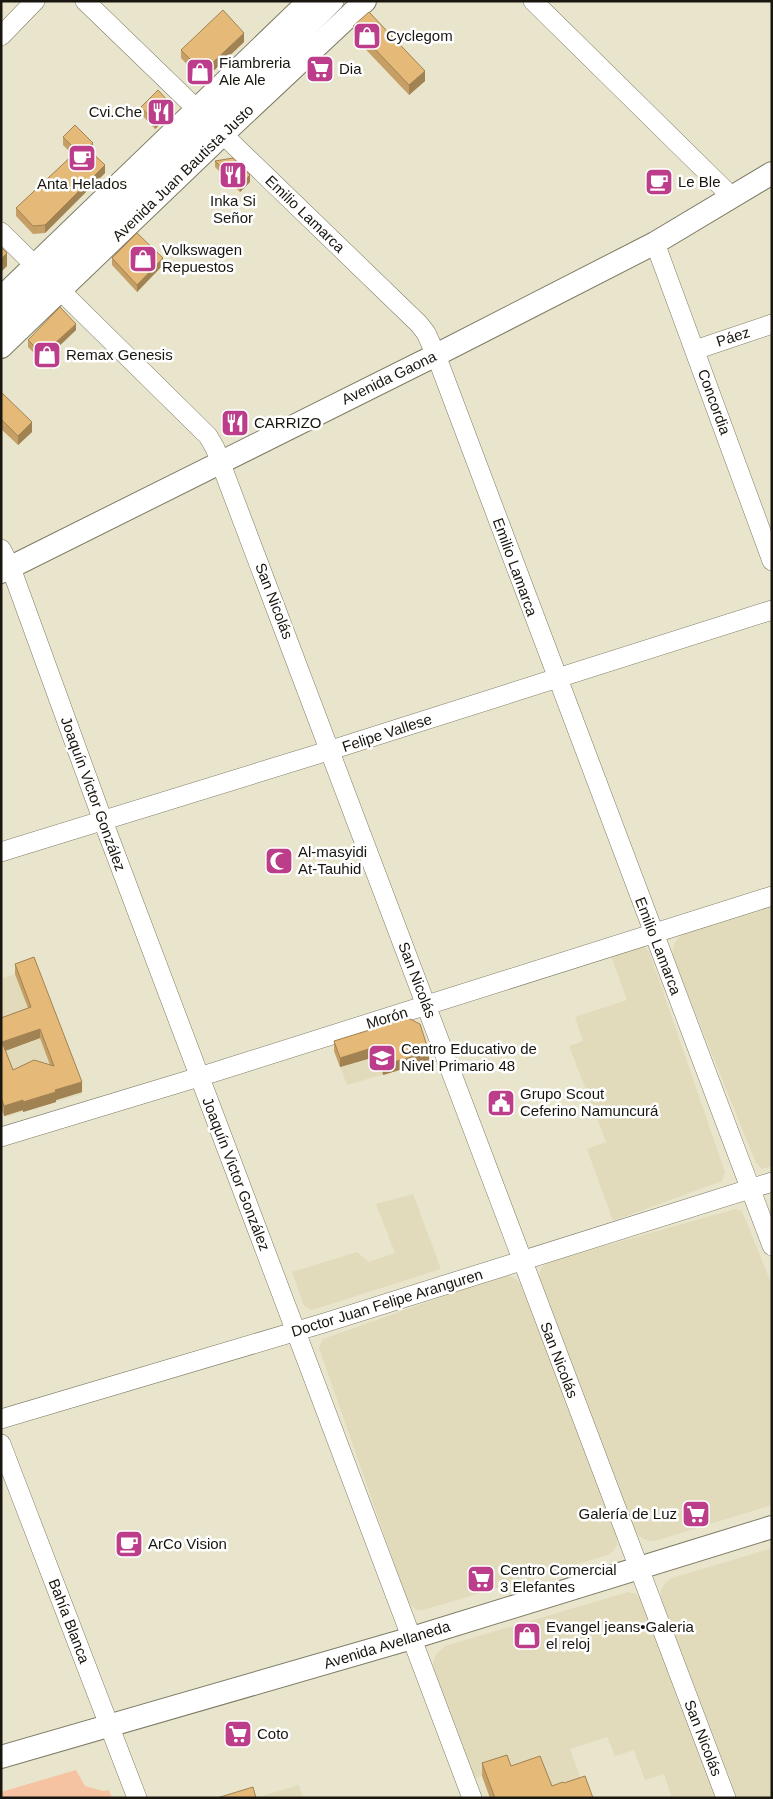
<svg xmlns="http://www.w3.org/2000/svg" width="773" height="1799" font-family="Helvetica,sans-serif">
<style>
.built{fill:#e1dbbb}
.green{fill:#f6c3a2}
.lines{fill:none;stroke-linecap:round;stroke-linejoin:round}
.minor-casing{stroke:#7e7b64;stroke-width:20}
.major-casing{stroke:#7e7b64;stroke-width:24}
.minor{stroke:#fff;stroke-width:19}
.major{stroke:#fff;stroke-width:22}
.wall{fill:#c59f66;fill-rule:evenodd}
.shaded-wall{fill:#a08253}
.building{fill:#e5b977;stroke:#a08253;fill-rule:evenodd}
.labels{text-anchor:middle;stroke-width:5;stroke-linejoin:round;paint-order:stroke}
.poi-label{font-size:15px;fill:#18160e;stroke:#fff;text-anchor:start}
.street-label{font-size:15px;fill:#18160e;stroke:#fff}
</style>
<rect width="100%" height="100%" fill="#e9e5cd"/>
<path class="built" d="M772 905V1166L762 1169 756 1163 672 955 674 944 678 938 686 932Z
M641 947H644L649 951 725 1172 722 1181 613 1221 587 1149 606 1142 569 1046 583 1041 575 1017 627 1000 611 956Z
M34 967 82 1094 5 1117 1 1107V979Z
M420 1034 429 1061 347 1085 334 1051Z
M413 1194 441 1269 312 1310 304 1306 292 1272 357 1252 369 1262 395 1253 376 1204Z
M735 1209 742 1211 772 1285V1505L655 1541H648L640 1537 635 1532 539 1278 540 1272 542 1267 548 1262Z
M509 1275 518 1281 521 1285 617 1535V1545L613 1551 608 1555 423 1610H417L408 1603 319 1348 323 1339 501 1276Z
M772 1548V1798H737L661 1598V1590L665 1583 672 1578Z
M628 1592 636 1594 643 1602 717 1798H672L664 1774 645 1780 634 1750 615 1756 607 1737 570 1749 588 1798H490L482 1776 475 1778 434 1670 433 1662 437 1653 445 1646Z
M299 1785 303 1798H255Z"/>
<path class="green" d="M76 1770 85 1786 103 1791 109 1790 112 1798H1V1792Z"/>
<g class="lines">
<defs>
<path id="minor" d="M85 1 419 324 426 333 436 355 772 1246
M533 1 732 197
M1 36 35 1
M1 232 208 436 215 448 726 1798
M655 243 772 561
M1 322 299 36 334 1
M695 350 772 324
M1 549 11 568 103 821 472 1798
M1 852 331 750 772 610
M1 1137 199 1077 772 896
M1 1419 324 1323 772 1182
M1 1444 137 1798"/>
<path id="major" d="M1 298 309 1
M1 347 223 134 365 1
M1 572 436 355 655 243 772 173
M1 1757 412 1638 772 1527"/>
</defs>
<use href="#minor" class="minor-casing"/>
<use href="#major" class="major-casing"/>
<use href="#minor" class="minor"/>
<use href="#major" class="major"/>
</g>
<path class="wall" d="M353 26 425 81 409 95 353 36Z
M244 42 207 77 201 78 197 75 181 58V50Z
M141 107 169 109V116L155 129 141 114Z
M63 137 93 150 91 152 105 173 45 233 33 234 16 216V208L73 155 63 145Z
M215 161 250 182 240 192 215 167Z
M112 258 163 265 137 292 112 265Z
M76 330 57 348 61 359 50 369 28 347V340Z
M1 392 32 432 18 445 1 429Z
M15 964 82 1092 56 1100V1102L23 1112V1110L4 1116 1 1107V1018L28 1008 15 974ZM40 1038 50 1065 13 1070 5 1051Z
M408 1018 429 1061 383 1075 378 1056 340 1067 334 1051V1041Z
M482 1763 511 1766 552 1786 564 1783 593 1798H490L482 1776Z"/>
<path class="shaded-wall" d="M244 33V42L207 77V68Z
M425 71V81L409 95V85Z
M169 102V116L155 129V122Z
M93 143V150L87 156V148Z
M105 165V173L45 233V225Z
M250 175V182L240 192V185Z
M7 253V266L1 272V259Z
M163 258V265L137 292V285Z
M76 324V330L54 351V344Z
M61 352V359L50 369V362Z
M32 422V432L18 445V436Z
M40 1029V1038L2 1052V1042Z
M378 1046V1056L340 1067V1058Z
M429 1052V1061L383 1075V1065Z
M82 1082V1092L56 1100V1102L23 1112V1102L55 1090Z
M23 1100V1110L4 1116V1106Z"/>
<path class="building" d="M223 10 244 33 207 68 201 69 197 66 181 50Z
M369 12 425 71 409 85 353 26Z
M158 90 169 102V109L155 122 141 107Z
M75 125 93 143 87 148 105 165 45 225 33 226 16 208 77 151 63 137Z
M233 158 250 175 240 185 215 161Z
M137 233 163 258 137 285 112 258Z
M1 247 7 253 1 259Z
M60 307 76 324 54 344 61 352 50 362 28 340Z
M1 392 32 422 18 436 1 419Z
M34 957 82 1082 55 1090 56 1092 23 1102V1100L4 1106 1 1097V1018L31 1007 15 964ZM40 1029 54 1066 34 1060 13 1070 2 1042Z
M408 1018 420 1024 429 1052 383 1065 378 1046 340 1058 334 1041Z
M507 1755 511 1766 540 1756 552 1786 563 1782 564 1783 585 1776 593 1798H495L482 1763Z
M253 1787 256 1798H217Z"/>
<defs>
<symbol id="shop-square" viewBox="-11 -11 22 22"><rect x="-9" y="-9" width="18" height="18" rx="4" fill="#bc3e8b" stroke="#fff"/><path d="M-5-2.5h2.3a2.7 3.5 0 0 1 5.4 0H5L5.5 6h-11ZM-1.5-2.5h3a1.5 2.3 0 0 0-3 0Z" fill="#fff"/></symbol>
<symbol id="supermarket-square" viewBox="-11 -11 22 22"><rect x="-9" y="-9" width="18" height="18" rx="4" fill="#bc3e8b" stroke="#fff"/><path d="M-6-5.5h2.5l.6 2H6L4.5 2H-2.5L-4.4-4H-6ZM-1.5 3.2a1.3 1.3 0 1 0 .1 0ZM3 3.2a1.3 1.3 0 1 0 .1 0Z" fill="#fff"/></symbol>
<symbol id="restaurant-square" viewBox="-11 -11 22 22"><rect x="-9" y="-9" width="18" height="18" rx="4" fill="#bc3e8b" stroke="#fff"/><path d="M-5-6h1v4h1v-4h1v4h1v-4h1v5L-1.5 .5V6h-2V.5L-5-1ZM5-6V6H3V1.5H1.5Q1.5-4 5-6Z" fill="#fff"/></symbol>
<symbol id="cafe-square" viewBox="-11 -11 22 22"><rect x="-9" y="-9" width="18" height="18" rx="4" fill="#bc3e8b" stroke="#fff"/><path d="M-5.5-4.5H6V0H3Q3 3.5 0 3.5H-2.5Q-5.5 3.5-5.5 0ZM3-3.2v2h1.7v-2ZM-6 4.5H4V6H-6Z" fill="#fff"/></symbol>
<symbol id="mosque-square" viewBox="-11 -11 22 22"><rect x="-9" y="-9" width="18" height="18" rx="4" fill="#bc3e8b" stroke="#fff"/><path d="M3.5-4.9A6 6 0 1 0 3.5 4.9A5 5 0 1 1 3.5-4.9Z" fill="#fff"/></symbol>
<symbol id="school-square" viewBox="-11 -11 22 22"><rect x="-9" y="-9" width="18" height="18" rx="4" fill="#bc3e8b" stroke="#fff"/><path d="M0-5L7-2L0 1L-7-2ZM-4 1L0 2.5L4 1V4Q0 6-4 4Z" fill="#fff"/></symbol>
<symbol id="civic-square" viewBox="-11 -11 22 22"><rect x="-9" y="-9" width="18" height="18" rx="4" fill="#bc3e8b" stroke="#fff"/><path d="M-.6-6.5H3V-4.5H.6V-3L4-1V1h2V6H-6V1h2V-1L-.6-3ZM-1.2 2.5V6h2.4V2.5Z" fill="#fff"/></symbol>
</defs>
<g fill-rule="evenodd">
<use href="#shop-square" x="351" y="20" width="32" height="32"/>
<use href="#supermarket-square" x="304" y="53" width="32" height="32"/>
<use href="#shop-square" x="184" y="56" width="32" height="32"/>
<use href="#restaurant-square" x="145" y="96" width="32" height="32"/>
<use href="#cafe-square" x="66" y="142" width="32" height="32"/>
<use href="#restaurant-square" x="217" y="159" width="32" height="32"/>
<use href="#cafe-square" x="643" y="166" width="32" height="32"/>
<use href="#shop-square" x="127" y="243" width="32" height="32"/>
<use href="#shop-square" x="31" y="339" width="32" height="32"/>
<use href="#restaurant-square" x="219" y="407" width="32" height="32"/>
<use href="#mosque-square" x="263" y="845" width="32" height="32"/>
<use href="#school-square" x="366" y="1042" width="32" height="32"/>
<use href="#civic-square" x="485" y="1087" width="32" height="32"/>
<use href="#supermarket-square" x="680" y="1498" width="32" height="32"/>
<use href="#cafe-square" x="113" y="1528" width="32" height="32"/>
<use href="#supermarket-square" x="465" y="1563" width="32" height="32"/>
<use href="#shop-square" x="511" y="1620" width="32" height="32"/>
<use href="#supermarket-square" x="222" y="1718" width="32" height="32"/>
</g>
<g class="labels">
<g class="poi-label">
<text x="386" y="41">Cyclegom</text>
<text x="219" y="68">Fiambreria<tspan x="219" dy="17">Ale Ale</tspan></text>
<text x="339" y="74">Dia</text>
<text x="142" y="117" text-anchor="end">Cvi.Che</text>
<text x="678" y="187">Le Ble</text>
<text x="82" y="189" text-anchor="middle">Anta Helados</text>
<text x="233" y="206" text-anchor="middle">Inka Si<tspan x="233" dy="17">Señor</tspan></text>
<text x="162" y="255">Volkswagen<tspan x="162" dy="17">Repuestos</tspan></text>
<text x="66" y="360">Remax Genesis</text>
<text x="254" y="428">CARRIZO</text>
<text x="298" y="857">Al-masyidi<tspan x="298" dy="17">At-Tauhid</tspan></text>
<text x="401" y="1054">Centro Educativo de<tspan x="401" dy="17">Nivel Primario 48</tspan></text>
<text x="520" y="1099">Grupo Scout<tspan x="520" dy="17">Ceferino Namuncurá</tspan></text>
<text x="677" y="1519" text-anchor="end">Galería de Luz</text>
<text x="148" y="1549">ArCo Vision</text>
<text x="500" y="1575">Centro Comercial<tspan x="500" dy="17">3 Elefantes</tspan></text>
<text x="546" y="1632">Evangel jeans•Galeria<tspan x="546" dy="17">el reloj</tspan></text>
<text x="257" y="1739">Coto</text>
</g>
<g class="street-label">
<text transform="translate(183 173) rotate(-44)" y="5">Avenida Juan Bautista Justo</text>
<text transform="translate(305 214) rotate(44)" y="5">Emilio Lamarca</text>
<text transform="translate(733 337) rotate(-18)" y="5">Páez</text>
<text transform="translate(389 378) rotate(-26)" y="5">Avenida Gaona</text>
<text transform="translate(714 402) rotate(70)" y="5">Concordia</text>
<text transform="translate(515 567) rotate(70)" y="5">Emilio Lamarca</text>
<text transform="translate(274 601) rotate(69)" y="5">San Nicolás</text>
<text transform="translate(387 733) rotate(-18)" y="5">Felipe Vallese</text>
<text transform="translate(93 794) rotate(70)" y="5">Joaquín Victor González</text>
<text transform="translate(658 946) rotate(69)" y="5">Emilio Lamarca</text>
<text transform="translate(417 980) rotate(69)" y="5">San Nicolás</text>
<text transform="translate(387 1018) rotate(-17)" y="5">Morón</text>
<text transform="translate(236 1174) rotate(69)" y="5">Joaquín Victor González</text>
<text transform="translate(387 1303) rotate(-17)" y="5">Doctor Juan Felipe Aranguren</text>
<text transform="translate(559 1360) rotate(69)" y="5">San Nicolás</text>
<text transform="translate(69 1621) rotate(69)" y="5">Bahía Blanca</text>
<text transform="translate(387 1645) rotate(-17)" y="5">Avenida Avellaneda</text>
<text transform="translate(703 1738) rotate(69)" y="5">San Nicolás</text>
</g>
</g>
<rect width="773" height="1799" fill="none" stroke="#18160e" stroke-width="5"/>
</svg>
